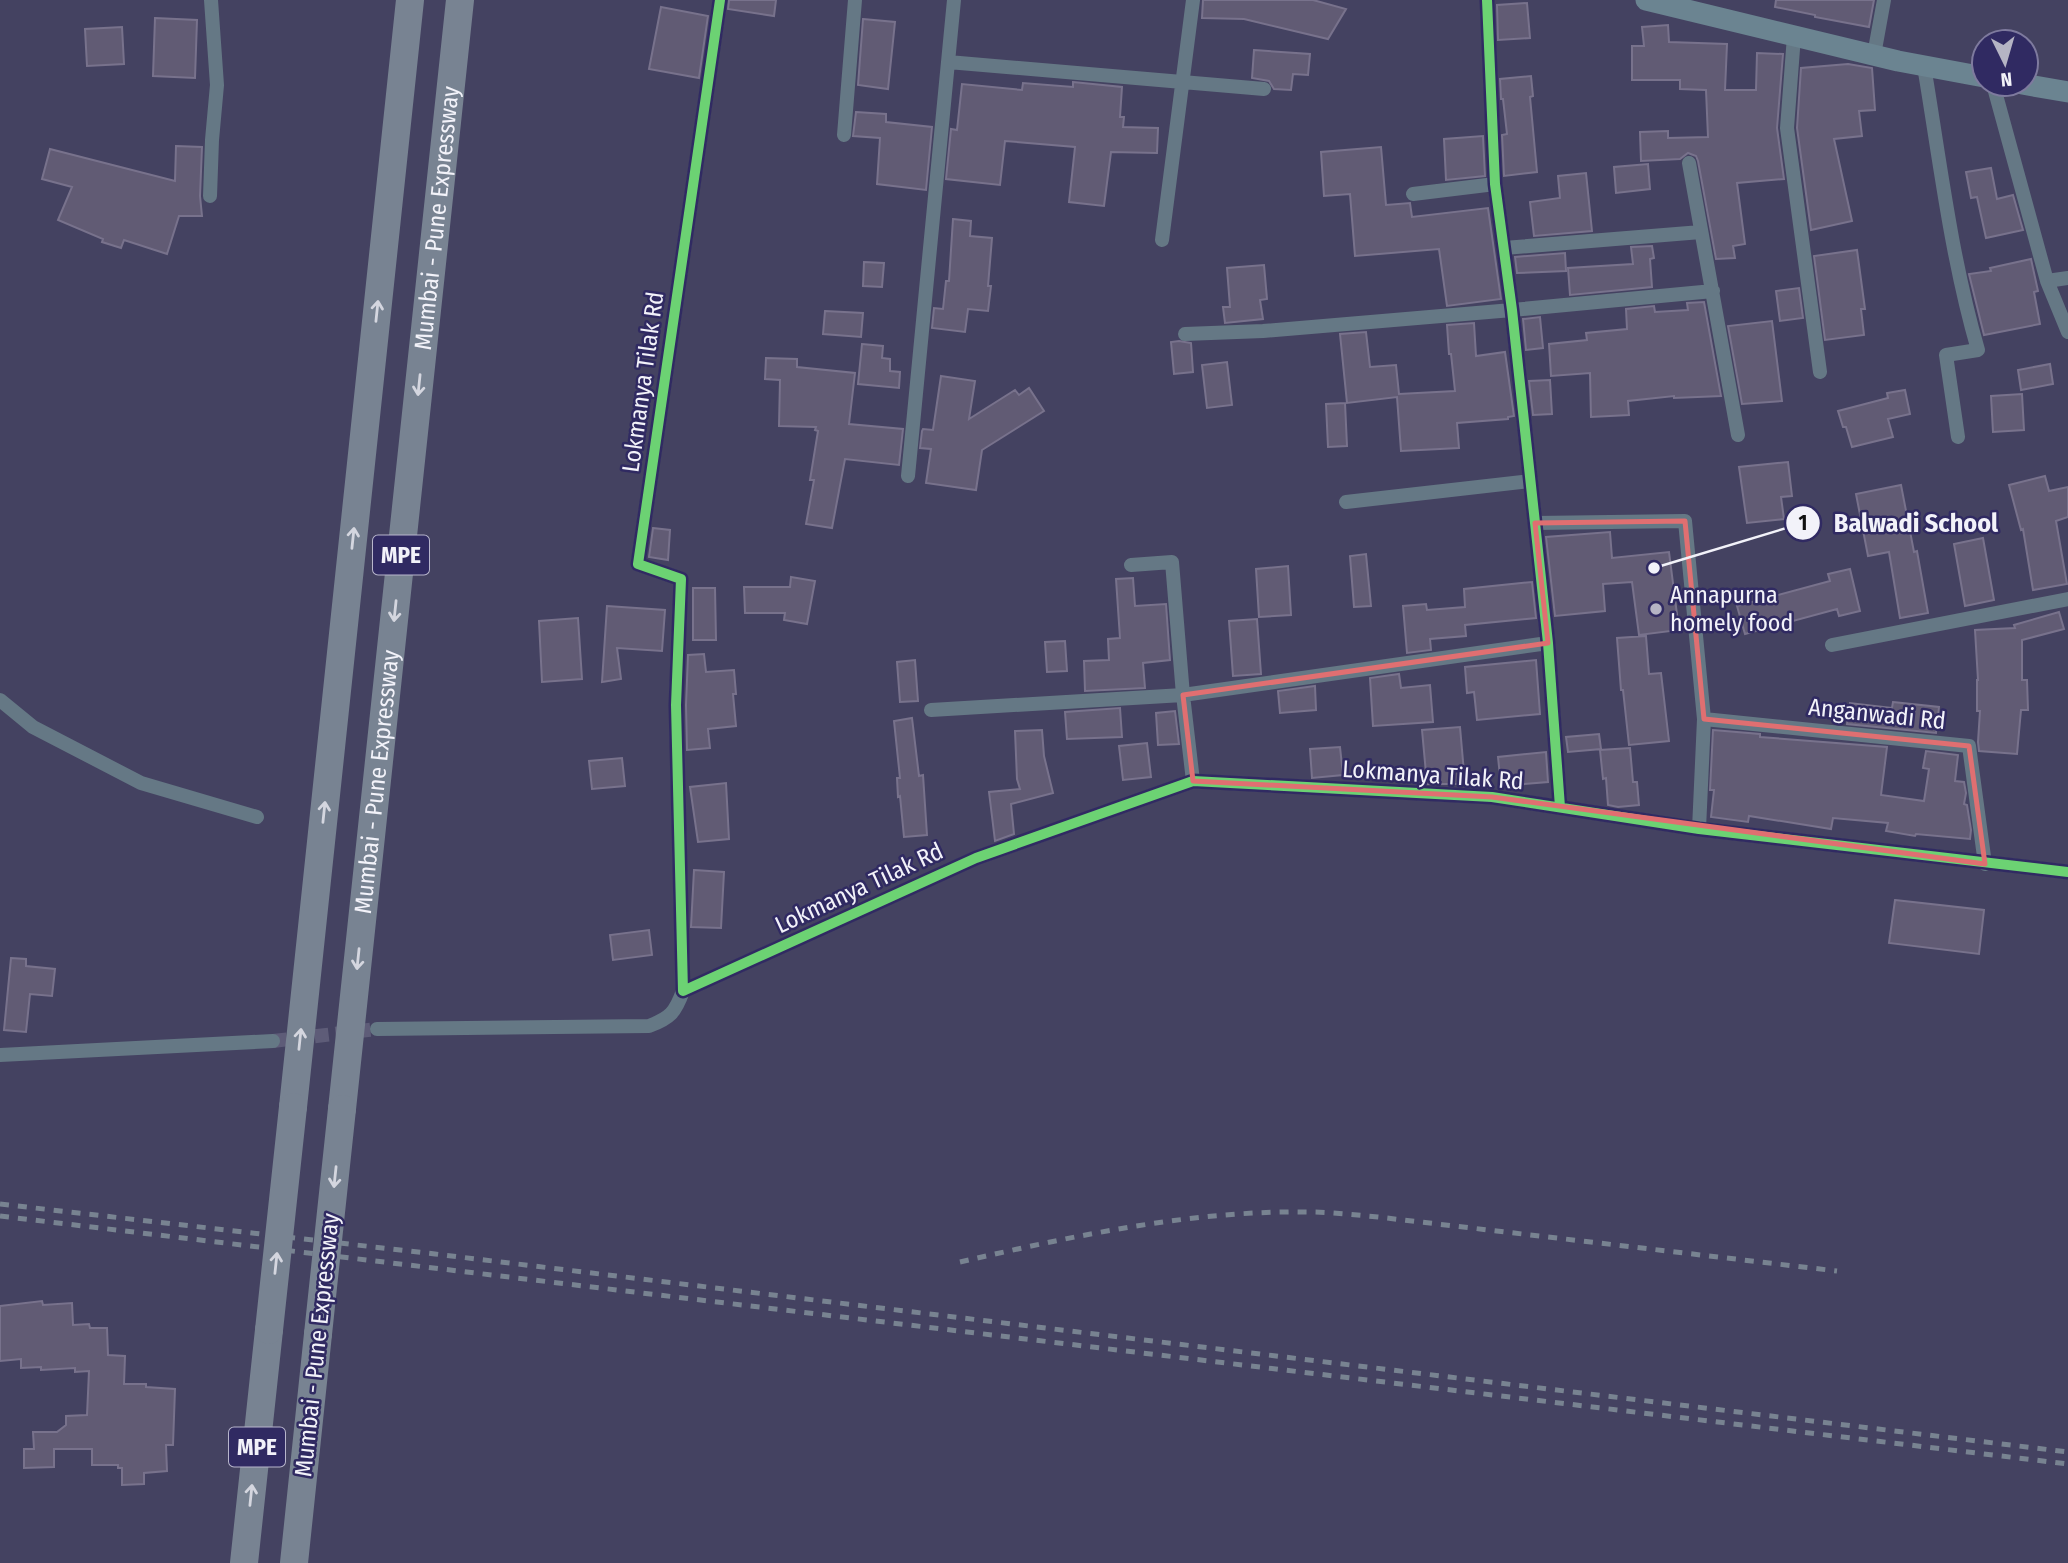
<svg xmlns="http://www.w3.org/2000/svg" width="2068" height="1563" font-family="'Fira Sans Condensed',sans-serif">
<style>
.building{fill:#615b74;stroke:#78728c;stroke-width:2}
.lines{fill:none;stroke-linecap:round;stroke-linejoin:round}
.street-tunnel{stroke:#5e5c78;stroke-width:14;stroke-dasharray:14 7;stroke-linecap:butt}
.street{stroke:#657885;stroke-width:14}
.secondary{stroke:#6b8491;stroke-width:21}
.highway{stroke:#788392;stroke-width:28}
.rail{stroke:#788391;stroke-width:5;stroke-dasharray:9 9;stroke-linecap:butt}
.highway-bridge{stroke:#788392;stroke-width:28}
.cycleway-casing{stroke:#302a62;stroke-width:15}
.cycleway{stroke:#6cd273;stroke-width:10}
.oneway{stroke:#d4d6df}
.marked{fill:none;stroke:#e06f71;stroke-width:5;stroke-linejoin:round}
.poi-dot{fill:#b5b4c4;stroke:#302a62;stroke-width:2.5}
.labels{text-anchor:middle;stroke-width:5;stroke-linejoin:round;paint-order:stroke}
.shield{fill:#302a62;stroke:#b8b6cc;stroke-width:2}
.shield-label{font-size:23px;font-weight:bold;fill:#f2f2f9}
.street-label{font-size:24px;fill:#f2f2f9;stroke:#302a62}
.poi-label{font-size:24px;fill:#f2f2f9;stroke:#302a62;text-anchor:start}
.leader{fill:none;stroke:#f2f2f9;stroke-width:2.5}
.callout-dot{fill:#f2f2f9;stroke:#302a62;stroke-width:2.5}
.mark-label{font-size:21px;text-anchor:middle;font-weight:bold;fill:#111}
.callout-label{font-size:26px;text-anchor:middle;font-weight:bold;fill:#f2f2f9;stroke:#302a62;stroke-width:5;stroke-linejoin:round;paint-order:stroke}
</style>
<rect width="100%" height="100%" fill="#444261"/>
<path class="building" d="M729 0H776L774 16 728 9Z
M1203 0H1313L1346 9 1328 39 1244 19 1202 18Z
M1776 0H1874L1869 27 1815 17V15L1775 7Z
M1527 3 1530 38 1498 40 1497 5Z
M661 7 708 16 699 78 649 69Z
M155 18 197 20 195 78 153 76Z
M863 19 895 22 888 89 858 85Z
M1668 25 1669 42 1727 44 1725 90H1756L1757 53 1783 54 1777 128 1784 179 1737 183 1745 244 1733 246 1735 258 1716 259 1698 161 1696 156 1688 153 1680 159 1641 161 1640 132 1668 131V138L1708 137 1706 90 1680 89V80H1632V46H1644L1642 27Z
M122 27 124 64 87 66 85 29Z
M1254 50 1310 54 1308 75 1293 74 1291 90 1274 89 1269 81 1252 78Z
M1848 64 1872 68 1875 110 1859 111 1862 136 1834 139 1852 221 1811 230 1797 128 1801 68Z
M1531 76 1533 96 1530 97 1537 172 1504 176 1502 135 1507 134 1503 99H1501L1500 79Z
M1073 82 1122 87 1120 117H1124L1123 127 1158 128 1157 153 1111 152 1104 206 1069 202 1075 147 1005 141 1000 185 946 179 951 129 957 130 962 84 1022 90 1023 83 1073 87Z
M856 112 886 114V122L932 127 926 190 877 184 880 138 853 136Z
M1483 136 1485 176 1446 180 1444 139Z
M176 146 202 147 200 196 202 216H179L167 254 124 240 121 248 102 242 103 239 58 220 72 187 42 179 50 149 175 181Z
M1381 147 1386 205 1410 203 1412 217 1488 208 1501 299 1447 306 1439 249 1355 256 1350 194 1324 196 1321 152Z
M1648 164 1650 189 1616 193 1614 167Z
M1991 168 1997 199 2013 195 2023 230 1986 238 1977 197 1971 198 1966 172Z
M1586 173 1592 231 1534 236 1530 202 1560 198 1558 176Z
M953 219 971 221 970 236 992 238 988 286H991L988 311 968 309 965 332 932 328 934 308 943 309 946 281H949Z
M1652 246 1654 258 1650 259 1652 287 1570 295 1568 268 1633 264 1631 247Z
M1857 250 1865 309H1861L1864 335 1825 340 1814 256Z
M1565 253 1566 271 1517 273 1515 257Z
M2031 259 2038 291 2034 292 2040 324 1984 335 1969 274 1991 271 1990 268Z
M864 262 884 263 882 287 863 286Z
M1264 265 1267 299 1260 300 1263 319 1225 323 1223 307H1230L1227 268Z
M1799 288 1803 318 1780 321 1776 291Z
M1704 302 1721 396 1674 398V396L1628 401 1629 415 1591 417 1590 373 1551 376 1549 344 1587 340 1586 333 1627 329 1626 309 1654 306 1655 312 1688 310 1687 303Z
M825 311 863 313 861 337 823 334Z
M1540 317 1543 348 1526 350 1523 319Z
M1772 321 1782 401 1742 404 1728 326Z
M1474 323 1476 356 1505 352 1514 416 1508 417V419L1457 423 1459 448 1401 451 1397 397 1347 403 1340 334 1366 332 1370 367 1396 365 1399 394 1455 391 1451 354H1449L1447 325Z
M1179 341 1191 343 1193 372 1174 374 1171 342Z
M862 344 883 346 882 358 890 359V371L900 372 899 388 858 384Z
M766 358 797 359V367L855 373 849 424 903 429 899 465 845 459 832 528 806 524 814 480H810L818 431 815 430 816 427 779 426 780 380 765 379Z
M1227 362 1232 405 1207 408 1202 365Z
M2050 364 2053 384 2021 390 2018 370Z
M941 376 975 381 969 419 1015 390 1019 395 1029 388 1044 411 982 450 976 490 926 483 931 449 920 448 922 431 923 429 933 430Z
M1550 380 1552 414 1533 415 1529 381Z
M1905 390 1910 414 1888 419 1893 437 1852 447 1846 427H1843L1838 411 1888 398 1887 393Z
M2022 394 2024 430 1993 432 1991 396Z
M1345 403 1347 446 1328 447 1326 404Z
M1788 462 1792 496 1781 497 1784 519 1747 523 1739 467Z
M2045 476 2049 491 2068 487V517L2056 521 2067 584 2033 590 2023 529 2021 530 2009 485Z
M1901 485 1914 552 1917 551 1928 613 1900 618 1889 552 1868 556 1856 494Z
M653 528 670 530 668 560 649 557Z
M1610 532 1612 558 1669 552 1679 630 1639 635 1632 582 1603 584 1605 611 1555 616 1546 537Z
M1983 538 1994 600 1965 606 1954 544Z
M1366 554 1371 606 1354 607 1350 556Z
M1288 566 1291 615 1259 617 1256 569Z
M1850 569 1860 611 1839 616 1837 609 1745 634 1737 606 1830 581 1828 574Z
M791 577 815 581 807 624 784 620 785 613H745L744 587H790Z
M1133 578 1135 606 1166 604 1170 660 1143 663 1145 688 1085 691 1084 661 1109 660 1108 639 1120 638 1116 579Z
M1532 582 1536 618 1465 625 1466 636 1430 639 1431 650 1407 653 1403 606 1426 604 1427 610 1465 607 1464 589Z
M693 588H715L716 640H693Z
M607 606 665 610 662 651 617 648 621 679 602 682Z
M2059 612 2064 629 2022 640V680H2027L2028 710H2021L2017 754 1979 751 1978 742 1980 711H1977V680H1978L1975 630 2015 628 2014 625Z
M578 618 582 679 542 682 539 621Z
M1257 619 1261 674 1233 676 1229 621Z
M1646 636 1649 674 1661 673 1669 741 1629 745 1623 690H1621L1617 638Z
M1065 641 1067 671 1047 672 1045 642Z
M704 654 706 672 734 670 736 694H733L736 726 708 729 710 748 687 750 686 705 688 655Z
M915 660 918 701 900 702 897 662Z
M1536 660 1540 714 1477 720 1474 692 1467 693 1465 667Z
M1399 674 1401 688 1430 685 1433 722 1373 726 1370 678Z
M1315 686 1316 710 1280 713 1278 691Z
M1893 702 1939 707 1936 733 1847 724 1850 703 1892 708Z
M1120 708 1122 737 1067 739 1065 712Z
M1175 711 1179 744 1158 745 1156 713Z
M912 718 919 776 923 775 927 835 904 837 900 796 898 797 897 778H900L894 721Z
M1460 727 1465 784H1427L1422 730Z
M1042 730 1044 756 1053 793 1011 804 1014 834 995 841 989 792 1020 789 1017 779 1015 731Z
M1713 730 1760 734V737L1887 747 1881 795 1924 801 1929 769 1923 768 1926 751 1958 755 1955 781 1964 782 1966 793 1964 804 1967 805 1971 830 1970 839 1916 834 1915 836 1886 831 1888 823 1833 818 1831 829 1749 816 1748 822 1711 817 1714 790H1710Z
M1599 734 1601 749 1568 752 1566 737Z
M1147 743 1151 777 1123 780 1119 746Z
M1340 747 1343 775 1312 778 1310 749Z
M1630 748 1633 782H1637L1639 805 1618 807 1608 805 1606 778 1603 779 1600 750Z
M1546 752 1548 782 1501 786 1498 757Z
M622 758 625 786 592 789 589 761Z
M726 783 729 839 698 842 690 787Z
M694 870 724 872 721 928 691 927Z
M1895 900 1984 910 1979 954 1889 943Z
M649 930 652 955 613 960 610 935Z
M11 958 26 959V966L55 969 52 996 30 994 26 1032 4 1030Z
M42 1301 43 1305 72 1303 73 1325 89 1324 90 1328H107L108 1355 125 1356 124 1384H146V1387L175 1389 173 1445H166L167 1471 144 1473V1484L122 1485V1468H118V1465H92V1449H54V1467L24 1468V1449H34L33 1432H57L66 1425V1416L87 1415 89 1371 75 1372V1368L41 1370V1367L21 1368V1359L0 1361V1306Z"/>
<g class="lines">
<path class="street-tunnel" d="M273 1041 377 1029"/>
<path class="street" d="M720 0 638 564 681 579 676 705 683 991 976 858 1193 781 1492 797 1699 829 2068 872
M1487 0 1495 184 1512 310 1548 643 1560 807
M1794 36 1787 128 1820 372
M1874 55 1884 0
M948 62 1264 89
M1924 66C1940 161 1951 257 1978 350L1946 355 1958 437
M1993 84 2047 281 2068 332
M844 135 855 0
M1689 163 1738 435
M1413 194 1495 184
M210 196 212 140 217 85 211 0
M1162 240 1193 0
M1504 248 1701 232
M2047 281 2068 278
M1185 334 1263 331 1512 310 1713 291
M908 476 954 0
M1346 502 1530 481
M1535 523 1685 521 1704 719 1699 829
M1131 565 1172 562 1183 695 1193 781
M1832 645 2068 599
M0 700 33 727 141 783 257 817
M931 710 1183 695 1548 643
M1704 719 1969 746 1985 864
M377 1029 649 1026C670 1018 675 1013 683 991
M0 1055 273 1041"/>
<path class="secondary" d="M1646 0 1898 61 1984 77
M2022 84 2068 92"/>
<g class="highway">
<path d="M293 1107 410 0"/>
<path id="s1" d="M342 1109 460 0"/>
<path d="M244 1563 269 1330"/>
<path d="M294 1563 318 1334"/>
</g>
<path class="rail" d="M0 1204 435 1254 2068 1452
M0 1216 2068 1464
M960 1262C1073 1236 1193 1210 1309 1212 1332 1212 1355 1215 1378 1217L1837 1271"/>
<path class="highway-bridge" d="M269 1330 293 1107
M318 1334 342 1109"/>
<defs>
<path id="cycleway" d="M720 0 638 564 681 579 676 705 683 991 976 858 1193 781 1492 797 1699 829 2068 872
M1487 0 1495 184 1512 310 1548 643 1560 807"/>
</defs>
<use href="#cycleway" class="cycleway-casing"/>
<use href="#cycleway" class="cycleway"/>
</g>
<defs><path id="oneway-shaft" d="M-6 0H5M1.5-3L5.5 0L1.5 3" fill="none" stroke-width="1.6" stroke-linecap="round" stroke-linejoin="round" transform="scale(1.75)"/></defs>
<g class="oneway">
<use href="#oneway-shaft" transform="translate(377 311) rotate(-84)"/>
<use href="#oneway-shaft" transform="translate(419 385) rotate(96)"/>
<use href="#oneway-shaft" transform="translate(353 538) rotate(-84)"/>
<use href="#oneway-shaft" transform="translate(395 611) rotate(96)"/>
<use href="#oneway-shaft" transform="translate(324 812) rotate(-84)"/>
<use href="#oneway-shaft" transform="translate(358 959) rotate(96)"/>
<use href="#oneway-shaft" transform="translate(300 1039) rotate(-84)"/>
<use href="#oneway-shaft" transform="translate(335 1177) rotate(96)"/>
<use href="#oneway-shaft" transform="translate(276 1263) rotate(-84)"/>
<use href="#oneway-shaft" transform="translate(251 1495) rotate(-84)"/>
</g>
<path class="marked" d="M1685 521 1704 719 1969 746 1985 864 1492 797 1193 781 1183 695 1548 643 1535 523Z"/>
<circle class="poi-dot" cx="1656" cy="609" r="7"/>
<g class="labels">
<g class="shield">
<rect x="373" y="535.5" width="56" height="39" rx="5"/>
<rect x="229" y="1427.5" width="56" height="39" rx="5"/>
</g>
<g class="shield-label">
<text x="401" y="563">MPE</text>
<text x="257" y="1455">MPE</text>
</g>
<g class="street-label">
<text dy="8" stroke="none"><textPath href="#s1" startOffset="896">Mumbai - Pune Expressway</textPath></text>
<text transform="translate(643 382) rotate(-82)" y="8">Lokmanya Tilak Rd</text>
<text transform="translate(1877 714) rotate(6)" y="8">Anganwadi Rd</text>
<text transform="translate(1433 775) rotate(4)" y="8">Lokmanya Tilak Rd</text>
<text dy="8" stroke="none"><textPath href="#s1" startOffset="329">Mumbai - Pune Expressway</textPath></text>
<text transform="translate(859 888) rotate(-25)" y="8">Lokmanya Tilak Rd</text>
<text transform="translate(317 1345) rotate(-84)" y="8">Mumbai - Pune Expressway</text>
</g>
<g class="poi-label">
<text x="1670" y="603">Annapurna<tspan x="1670" dy="28">homely food</tspan></text>
</g>
</g>
<path class="leader" d="M1654 568L1803 523"/>
<g class="callout-dot">
<circle cx="1654" cy="568" r="7"/>
<circle cx="1803" cy="523" r="18"/>
</g>
<g class="mark-label">
<text x="1803" y="530">1</text>
</g>
<g class="callout-label">
<text x="1916" y="532">Balwadi School</text>
</g>
<g transform="translate(2005 63) rotate(175)"><circle r="33" fill="#302a62" stroke="#7e7a9e" stroke-width="2"/>
<path d="M0-5L12 26L0 18L-12 26Z" fill="#b5b4c4"/>
<text y="-10" font-size="19" font-weight="bold" text-anchor="middle" fill="#f2f2f9">N</text>
</g>
</svg>
